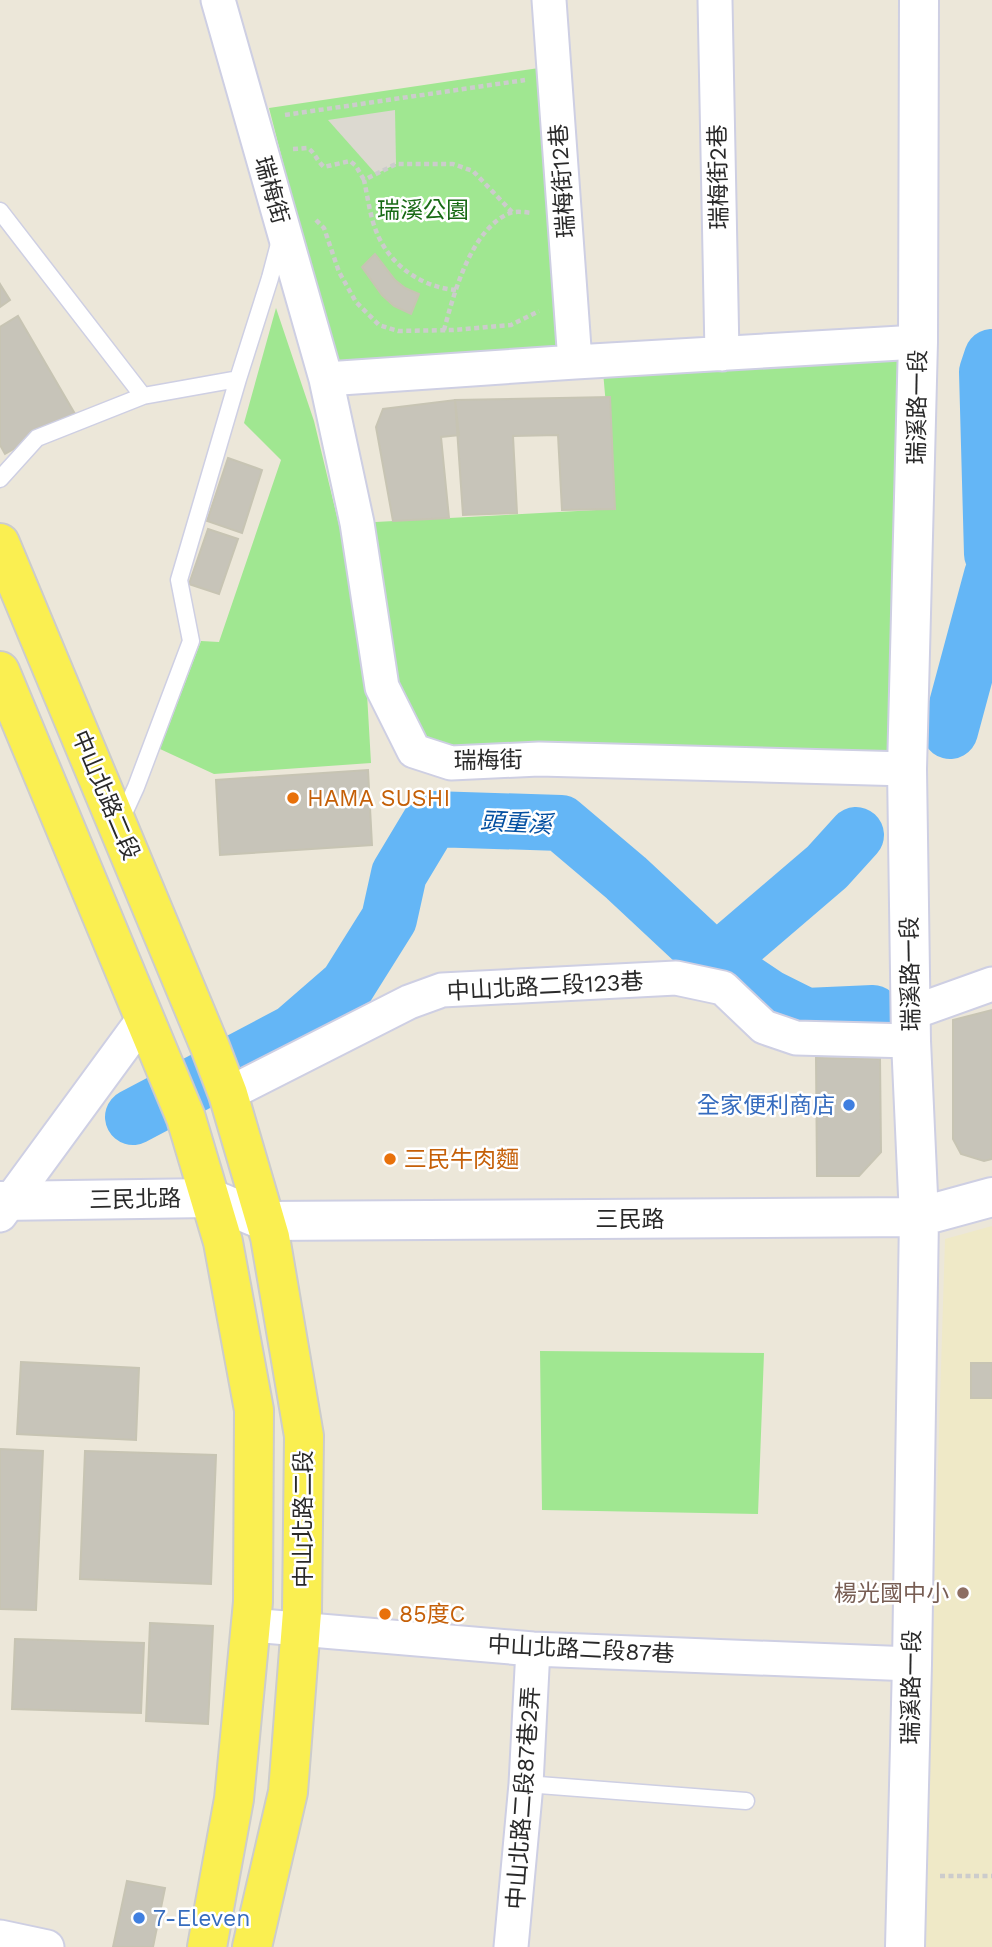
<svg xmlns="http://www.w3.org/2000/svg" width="992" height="1947" font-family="'Work Sans','Noto Sans TC',sans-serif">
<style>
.education{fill:#efe9c7}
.green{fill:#a0e791}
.plaza{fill:#dcd9d0}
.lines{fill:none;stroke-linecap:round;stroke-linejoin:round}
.river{stroke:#64b6f6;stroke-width:56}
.building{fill:#c7c4b9;stroke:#c7c4b3;stroke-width:2}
.lane-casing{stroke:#cecfe3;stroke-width:19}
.street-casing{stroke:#cecfe3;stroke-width:37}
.secondary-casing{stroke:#cecfe3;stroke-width:42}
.primary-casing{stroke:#ccc;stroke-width:42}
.path{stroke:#ccc;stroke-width:4.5;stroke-dasharray:5 3.5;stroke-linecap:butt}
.lane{stroke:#fff;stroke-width:16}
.street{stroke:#fff;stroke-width:33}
.secondary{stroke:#fff;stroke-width:38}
.primary{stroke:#faef51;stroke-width:38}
.food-dot{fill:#e8710a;stroke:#fff;stroke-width:2.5}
.shop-dot{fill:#3f7fe0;stroke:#fff;stroke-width:2.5}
.education-dot{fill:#8d6e63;stroke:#fff;stroke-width:2.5}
.labels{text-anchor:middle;stroke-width:5;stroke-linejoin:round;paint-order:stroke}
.street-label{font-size:23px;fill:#292929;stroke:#fff}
.park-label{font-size:23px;fill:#186a15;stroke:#fff}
.food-label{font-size:23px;fill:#c56008;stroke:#fff;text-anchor:start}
.shop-label{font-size:23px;fill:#366cbe;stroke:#fff;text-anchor:end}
.education-label{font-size:23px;fill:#785e54;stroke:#fff;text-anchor:end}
.water-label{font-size:24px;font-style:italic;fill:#0450a1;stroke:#fff}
</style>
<rect width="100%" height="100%" fill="#ece7d9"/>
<path class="education" d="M992 1226V1947H923L945 1239Z"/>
<path class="green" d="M539 68 556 349 335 364 269 108Z
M276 308 314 421 363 625 371 763 214 774 160 749 201 641 219 642 281 460 244 423Z
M918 342 907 769 414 751 357 523 615 509 602 360Z
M540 1351 764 1353 758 1514 542 1510Z"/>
<path class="plaza" d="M395 110 396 164 376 174 328 120Z"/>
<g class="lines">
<path class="river" d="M992 357 987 372 992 554
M950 731 992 575
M716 962 827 867 856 835
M133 1117 294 1032 347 986 389 919 399 874 432 819 561 823 626 878 716 962 768 997 806 1016 873 1013"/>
</g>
<path class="building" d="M375 254 395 280 405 288 419 294 411 314 394 306 382 295 362 267Z
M0 284 10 300 0 307Z
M18 316 75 414 5 454 0 445V327Z
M610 397 615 509 562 510 558 435 513 436 517 513 463 515 455 400Z
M455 400 459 435 441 437 449 518 393 521 376 427 383 409Z
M228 458 262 470 242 533 207 521Z
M208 529 238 539 219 594 189 584Z
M368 770 372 845 220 855 216 780Z
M992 1010V1159L984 1161 961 1154 953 1139V1020Z
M816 1058 880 1059 881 1152 859 1176H817Z
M21 1362 139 1368 136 1440 17 1434Z
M971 1363H992V1398H971Z
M0 1449 43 1451 36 1610 0 1609Z
M85 1451 216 1455 211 1584 80 1579Z
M150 1623 213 1626 208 1724 146 1721Z
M15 1639 144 1643 141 1713 12 1709Z
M127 1881 165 1888 153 1947H113Z"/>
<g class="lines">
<defs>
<path id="lane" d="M0 211 143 396
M0 479 37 438 143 396 238 379 270 278 280 240
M120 822 136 787 191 641 179 580 238 379
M526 1784 746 1801"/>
<path id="street" d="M218 0 326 379 357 523 382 687 414 751 451 763 539 759 907 769
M549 0 575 362
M715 0 722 354
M326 379 575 362 918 342
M911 1013 992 984
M228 1094 409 1002 442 990 676 978 723 988 764 1027 796 1038 911 1041
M0 1215 145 1017
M251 1625 533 1649 912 1664
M0 1937 47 1947
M511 1947 526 1784 533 1649"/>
<path id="secondary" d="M0 1201 210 1198 265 1221 919 1217 992 1197
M905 1947 912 1664 919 1217 911 1041 907 769 918 342 919 0"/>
<path id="primary" d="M0 543 210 1047 228 1094 270 1237 304 1436 302 1612 288 1792 252 1947
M0 671 186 1118 223 1242 254 1410 253 1602 234 1799 207 1947"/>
</defs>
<use href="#lane" class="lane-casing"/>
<use href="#street" class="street-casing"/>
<use href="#secondary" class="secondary-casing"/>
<use href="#primary" class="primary-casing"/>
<path class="path" d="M285 115 525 80
M293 149 308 148C316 154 317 161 324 167L350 161 356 166 364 180
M316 220 324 228 339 272 356 302 379 325 398 331 453 330 511 325 539 311
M456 290C418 287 384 261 373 222 369 208 367 194 364 180L396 164H453L473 171 512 212
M444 330C454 293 471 229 510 213 516 211 525 212 532 213
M940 1876H992"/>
<use href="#lane" class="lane"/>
<use href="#street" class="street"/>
<use href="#secondary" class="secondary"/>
<use href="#primary" class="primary"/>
</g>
<g class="food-dot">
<circle cx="293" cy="798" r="7"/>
<circle cx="390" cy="1159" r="7"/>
<circle cx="385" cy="1614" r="7"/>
</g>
<g class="shop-dot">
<circle cx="849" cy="1105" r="7"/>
<circle cx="139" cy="1918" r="7"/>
</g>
<circle class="education-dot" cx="963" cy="1593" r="7"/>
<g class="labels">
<g class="street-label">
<text transform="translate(718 177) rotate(-91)" y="8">瑞梅街2巷</text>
<text transform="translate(562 181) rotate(-94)" y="8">瑞梅街12巷</text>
<text transform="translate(272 190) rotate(74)" y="8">瑞梅街</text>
<text transform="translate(917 407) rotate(-89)" y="8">瑞溪路一段</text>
<text transform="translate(488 760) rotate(-1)" y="8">瑞梅街</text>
<text transform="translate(106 795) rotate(67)" y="8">中山北路二段</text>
<text transform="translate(910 974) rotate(-91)" y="8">瑞溪路一段</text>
<text transform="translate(545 986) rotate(-3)" y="8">中山北路二段123巷</text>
<text transform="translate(135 1199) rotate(-1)" y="8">三民北路</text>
<text x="630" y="1227">三民路</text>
<text transform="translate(303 1519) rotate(-90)" y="8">中山北路二段</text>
<text transform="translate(581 1649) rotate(3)" y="8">中山北路二段87巷</text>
<text transform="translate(911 1687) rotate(-89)" y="8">瑞溪路一段</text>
<text transform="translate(523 1798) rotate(-86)" y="8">中山北路二段87巷2弄</text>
</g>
<g class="park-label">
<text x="423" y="218">瑞溪公園</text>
</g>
<g class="food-label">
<text x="307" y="806">HAMA SUSHI</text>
<text x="404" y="1167">三民牛肉麵</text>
<text x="399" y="1622">85度C</text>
</g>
<g class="shop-label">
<text x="835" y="1113">全家便利商店</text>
<text x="153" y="1926" text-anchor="start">7-Eleven</text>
</g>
<g class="education-label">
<text x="949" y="1601">楊光國中小</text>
</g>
<g class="water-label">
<text transform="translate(516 823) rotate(3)" y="8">頭重溪</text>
</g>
</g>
</svg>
